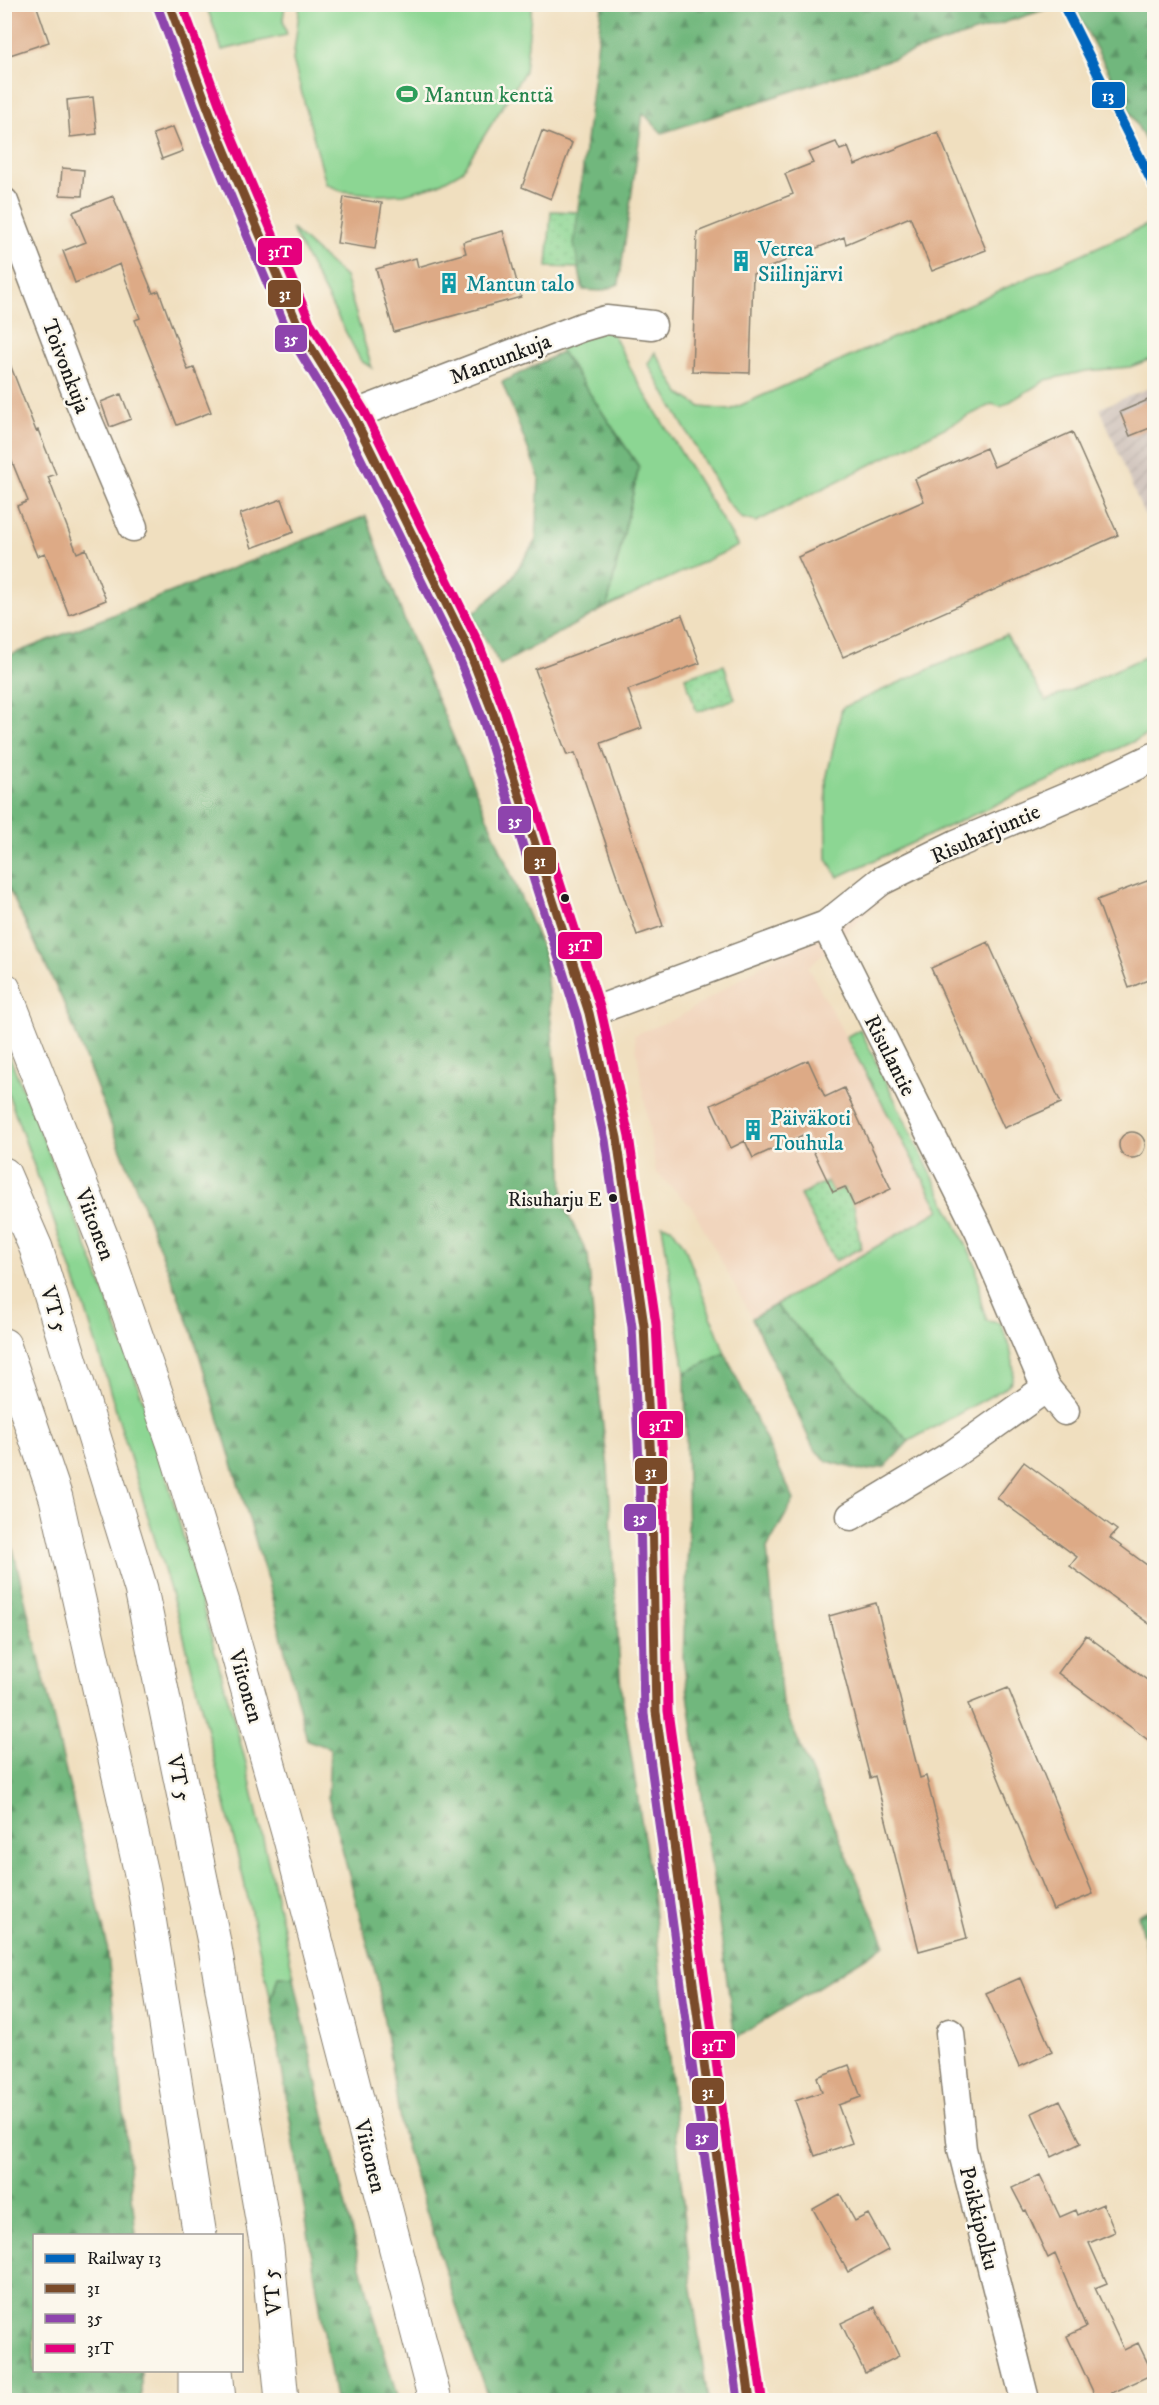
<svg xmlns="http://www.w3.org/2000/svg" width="1159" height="2405" font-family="'IM FELL DW Pica',serif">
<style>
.built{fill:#f1d5bd}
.industrial{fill:url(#industrial-furrows)}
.grass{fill:#8cd693;stroke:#547958;stroke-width:1.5}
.forest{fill:url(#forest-firs);stroke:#466a4c;stroke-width:1.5}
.park{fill:url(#park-dots);stroke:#547958;stroke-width:1.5}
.building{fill:#ddaa86}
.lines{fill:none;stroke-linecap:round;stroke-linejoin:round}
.street-casing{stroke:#867e6e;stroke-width:31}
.secondary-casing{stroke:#867e6e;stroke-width:35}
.highway-casing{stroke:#867e6e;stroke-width:35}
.street{stroke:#fff;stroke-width:28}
.secondary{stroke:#fff;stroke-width:33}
.highway{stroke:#fff;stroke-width:33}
.bus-1-casing{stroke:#fbf7ec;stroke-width:14}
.bus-2-casing{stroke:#fbf7ec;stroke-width:14}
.bus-3-casing{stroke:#fbf7ec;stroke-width:14}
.bus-1{stroke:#7a4b2a;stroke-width:9}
.bus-2{stroke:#8e44ad;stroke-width:9}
.bus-3{stroke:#e5007d;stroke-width:9}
.rail-1-casing{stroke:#fbf7ec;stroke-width:15}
.rail-1{stroke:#0065bd;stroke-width:10}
.bus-dot{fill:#1c1c1c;stroke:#fbf7ec;stroke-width:2}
.labels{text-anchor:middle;stroke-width:5;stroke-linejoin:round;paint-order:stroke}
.bus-label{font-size:20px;fill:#1c1c1c;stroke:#fbf7ec;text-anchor:end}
.leisure-label{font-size:22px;fill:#27864d;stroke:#fbf7ec;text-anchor:start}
.culture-label{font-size:22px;fill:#0d838f;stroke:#fbf7ec;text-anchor:start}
.street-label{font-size:22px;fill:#1c1c1c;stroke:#fbf7ec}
.line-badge{stroke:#fbf7ec;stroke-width:2}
.badge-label{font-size:16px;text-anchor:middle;font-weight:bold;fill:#fff}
</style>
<defs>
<pattern id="industrial-furrows" width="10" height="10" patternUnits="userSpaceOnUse" patternTransform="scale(1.5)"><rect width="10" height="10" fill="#cec1ba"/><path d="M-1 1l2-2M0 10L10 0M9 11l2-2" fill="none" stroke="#b0a59f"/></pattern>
<pattern id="forest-firs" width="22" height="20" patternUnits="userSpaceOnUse" patternTransform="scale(1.5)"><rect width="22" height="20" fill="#71b77d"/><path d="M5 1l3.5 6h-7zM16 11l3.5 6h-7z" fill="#5c9466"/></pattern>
<pattern id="park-dots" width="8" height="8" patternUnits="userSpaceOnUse" patternTransform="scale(1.5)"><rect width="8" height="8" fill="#8cd693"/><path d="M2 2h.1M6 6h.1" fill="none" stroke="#78b77e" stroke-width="1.8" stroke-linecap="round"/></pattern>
</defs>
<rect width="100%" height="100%" fill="#fbf7ec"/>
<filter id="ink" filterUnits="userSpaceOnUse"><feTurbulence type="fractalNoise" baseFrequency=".0167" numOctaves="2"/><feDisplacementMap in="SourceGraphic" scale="12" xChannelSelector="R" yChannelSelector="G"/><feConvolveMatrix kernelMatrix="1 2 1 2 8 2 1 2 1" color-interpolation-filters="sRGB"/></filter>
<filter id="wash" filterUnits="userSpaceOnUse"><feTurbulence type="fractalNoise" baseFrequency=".008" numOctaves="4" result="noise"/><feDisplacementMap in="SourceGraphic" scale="24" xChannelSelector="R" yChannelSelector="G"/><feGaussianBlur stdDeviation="1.35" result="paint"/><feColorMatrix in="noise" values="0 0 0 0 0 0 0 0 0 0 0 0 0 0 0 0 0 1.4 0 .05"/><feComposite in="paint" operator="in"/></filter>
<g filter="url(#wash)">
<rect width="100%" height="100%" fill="#f0dfbf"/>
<path class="built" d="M914 870 808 967 940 1211 752 1318 692 1207 656 1172 634 1035 679 1017Z"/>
<path class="industrial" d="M1154 386V511L1144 515 1100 408Z"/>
<path class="grass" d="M206 5H285L283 19 287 35 222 50Z
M300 5H532L525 71 462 171 437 185 404 194 379 195 342 191 326 184 293 60Z
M1154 222V358L1130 367 1086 371 1046 380 1001 407 992 404 756 522 741 518 727 502 648 364 655 352 680 394 701 407 730 410Z
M291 228 345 277 372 368 361 361Z
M606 320 636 379 738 546 607 607 639 467 552 338Z
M1006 635 1046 701 1154 653V732L838 877 827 859 826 780 842 708Z
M860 1029 976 1265 981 1303 987 1321 1000 1323C1006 1334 1018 1368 1012 1380 1011 1383 1005 1387 1002 1390L909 1441 775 1305 940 1210 846 1037Z
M4 1043 94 1264 153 1428 246 1763 294 1977 278 1976 271 2001 243 1877 183 1633 86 1311 5 1085Z
M662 1225 671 1227 684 1245 725 1353 685 1373Z"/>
<path class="forest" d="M1048 4 1050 8 662 133 643 113 619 284 602 291 583 290 574 244 602 5Z
M1073 5H1154V157Z
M562 352 639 467 607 607 500 665 472 615 509 582 536 540 539 477 502 382Z
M366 516 407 627 544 953 561 1120 563 1204 588 1255 599 1391 608 1468 621 1690 653 1896 691 2282 708 2400H489L464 2330 402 2134 378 1983 328 1797 330 1748 307 1740 268 1582 192 1331 62 999 5 881V657Z
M775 1305 909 1441 885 1467 863 1471 827 1461 814 1449 752 1318Z
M725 1353 794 1500 767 1548 782 1703 885 1945 735 2039 683 1657 688 1546 685 1373Z
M4 1511 107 1944 136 2235 34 2236V2370L141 2371V2400H5Z
M1154 1907V1983L1138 1915Z
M278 1976 294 1977C323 2120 357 2261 398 2400H335L271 2001Z"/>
<path class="park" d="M551 211 578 212 574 244 579 268 547 267Z
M724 665 735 699 697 712 685 677Z
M827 1181 833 1192 845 1187 854 1206 861 1248 835 1261 800 1195Z"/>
<g id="blocks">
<path class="building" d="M4 4H36L49 42 4 57Z
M93 97 97 134 70 137 67 100Z
M173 127 183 151 162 159 153 134Z
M542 131 572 143 551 199 522 187Z
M938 132 986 250 932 271 910 217 846 244 844 237 753 274 750 373 692 371 697 232 793 194 785 174 813 163 808 153 836 142 840 150 848 147 855 165Z
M62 168 84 170 82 196 60 195Z
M113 196 153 293 159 291 188 370 194 368 211 412 177 425 135 320 140 318 120 264 75 283 63 251 86 242 73 212Z
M344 197 382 203 375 249 337 243Z
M503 231 521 297 394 332 376 269 416 258 418 267 466 253 463 242Z
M4 354H6L36 431 38 430 56 474 48 477 77 553 86 549 106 600 69 615 45 553 37 556 17 506 28 501 4 442Z
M121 394 131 419 110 427 101 402Z
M1155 397V426L1130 436 1120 412Z
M1072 432 1118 535 843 657 798 557 924 501 915 479 986 448 994 467Z
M282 499 294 532 252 548 240 514Z
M682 615 700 663 628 690 642 728 601 743 663 926 637 935 575 753 567 755 535 669Z
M1155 878V977L1129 988 1097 900Z
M988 942 1061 1103 1004 1128 931 968Z
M808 1060 825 1097 844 1088 891 1189 854 1206 845 1187 833 1192 805 1134 753 1158 745 1141 731 1148 711 1105Z
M1119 1145a13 13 0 1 1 26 0a13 13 0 1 1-26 0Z
M1024 1462 1117 1530 1110 1538 1155 1571V1628L1070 1566 1077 1557 997 1498Z
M876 1603 920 1778 926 1776 967 1938 919 1951 875 1776 870 1778 829 1616Z
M1086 1635 1155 1686V1745L1058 1673Z
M1008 1688 1093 1894 1053 1910 968 1704Z
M1020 1978 1052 2052 1019 2067 986 1993Z
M849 2065 861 2097 838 2105 852 2143 815 2156 795 2101 822 2092 817 2077Z
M1060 2100 1081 2143 1052 2157 1032 2113Z
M1040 2175 1060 2217 1076 2210 1078 2215 1103 2204 1115 2232 1089 2243 1107 2283 1095 2288 1124 2350 1138 2343 1153 2374 1097 2400 1067 2336 1086 2327 1055 2254 1048 2258 1026 2210 1024 2211 1012 2188Z
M840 2194 855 2221 868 2214 888 2250 848 2272 813 2209Z
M875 2307 899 2356 865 2373 841 2323Z"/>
</g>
</g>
<g filter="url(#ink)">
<use href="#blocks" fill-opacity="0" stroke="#867e6e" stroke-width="1.5"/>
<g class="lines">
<defs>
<path id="street" d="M4 202 80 402 133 527
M353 415 582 327 606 320 652 325
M826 925 881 881 956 844 1093 786 1154 757
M589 1013 826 925 979 1231 1046 1388 1065 1411
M851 1516 952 1455 1046 1388
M950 2033 962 2149 1025 2400"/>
<path id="secondary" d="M169 4 217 132 299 328 353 415 468 648 494 716 589 1013 617 1138 644 1326 651 1462 656 1712 750 2400
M4 989 104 1243 174 1445 224 1606 291 1843 435 2400"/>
<path id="highway" d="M4 1174 36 1248 141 1589 214 1942 267 2248 282 2400
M4 1345 56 1498 144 1887 200 2236
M216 2370 219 2400
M195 2400V2370"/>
</defs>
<use href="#street" class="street-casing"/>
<use href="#secondary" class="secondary-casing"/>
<use href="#highway" class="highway-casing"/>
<use href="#street" class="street"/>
<use href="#secondary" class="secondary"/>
<use href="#highway" class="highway"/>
<defs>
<path id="bus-1" d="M169 4 217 132 299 328 353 415 468 648 494 716 589 1013 617 1138 644 1326 651 1462 656 1712 750 2400"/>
<path id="bus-2" d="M158 8 206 137 288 333 342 421 457 653 483 720 577 1016 605 1140 632 1327 639 1462 644 1714 738 2400"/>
<path id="bus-3" d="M182 4 228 128 310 322 364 410 479 644 505 712 601 1010 629 1136 656 1324 663 1462 668 1711 762 2398"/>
</defs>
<use href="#bus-1" class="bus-1-casing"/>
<use href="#bus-2" class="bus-2-casing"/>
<use href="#bus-3" class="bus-3-casing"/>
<use href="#bus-1" class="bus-1"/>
<use href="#bus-2" class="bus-2"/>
<use href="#bus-3" class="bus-3"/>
<defs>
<path id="rail-1" d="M1063 4 1154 186"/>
</defs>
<use href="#rail-1" class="rail-1-casing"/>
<use href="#rail-1" class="rail-1"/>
</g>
</g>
<defs>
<symbol id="stadium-bare" viewBox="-9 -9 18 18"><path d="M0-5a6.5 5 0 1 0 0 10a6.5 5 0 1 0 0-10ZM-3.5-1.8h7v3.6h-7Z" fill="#2e9e5b" stroke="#fbf7ec" stroke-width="2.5" paint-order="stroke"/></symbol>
<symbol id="building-bare" viewBox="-9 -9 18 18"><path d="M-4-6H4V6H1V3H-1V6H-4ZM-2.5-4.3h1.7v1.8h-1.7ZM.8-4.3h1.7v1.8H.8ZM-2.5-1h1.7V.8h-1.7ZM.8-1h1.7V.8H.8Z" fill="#0f9aa8" stroke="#fbf7ec" stroke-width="2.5" paint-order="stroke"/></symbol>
</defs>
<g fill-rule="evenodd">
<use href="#stadium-bare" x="392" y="79" width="30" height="30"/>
<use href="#building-bare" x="726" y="246" width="30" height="30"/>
<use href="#building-bare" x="434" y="268" width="30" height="30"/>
<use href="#building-bare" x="738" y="1115" width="30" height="30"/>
</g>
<g class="bus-dot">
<circle cx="565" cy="898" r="5"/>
<circle cx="613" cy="1198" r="5"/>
</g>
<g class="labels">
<g class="bus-label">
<text x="602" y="1206">Risuharju E</text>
</g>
<g class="leisure-label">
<text x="424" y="102">Mantun kenttä</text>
</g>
<g class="culture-label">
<text x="758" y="256">Vetrea<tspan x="758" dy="25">Siilinjärvi</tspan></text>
<text x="466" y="291">Mantun talo</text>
<text x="770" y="1125">Päiväkoti<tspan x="770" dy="25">Touhula</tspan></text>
</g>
<g class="street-label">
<text transform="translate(500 358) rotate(-21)" y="8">Mantunkuja</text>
<text transform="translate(67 366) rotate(69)" y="8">Toivonkuja</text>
<text transform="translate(985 833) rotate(-24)" y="8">Risuharjuntie</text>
<text transform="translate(891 1055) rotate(63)" y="8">Risulantie</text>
<text transform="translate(96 1224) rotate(69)" y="8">Viitonen</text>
<text transform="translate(55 1309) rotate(73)" y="8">VT 5</text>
<text transform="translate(247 1686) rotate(74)" y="8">Viitonen</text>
<text transform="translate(180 1778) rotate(78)" y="8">VT 5</text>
<text transform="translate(371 2156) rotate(76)" y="8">Viitonen</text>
<text transform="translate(980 2218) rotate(76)" y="8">Poikkipolku</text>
<text transform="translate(271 2292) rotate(-96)" y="8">VT 5</text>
</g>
</g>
<g class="line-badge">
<rect x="1091" y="81" width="35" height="28" rx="6" fill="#0065bd"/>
<rect x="257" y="237" width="46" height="29" rx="6" fill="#e5007d"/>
<rect x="267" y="279" width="35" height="29" rx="6" fill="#7a4b2a"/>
<rect x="274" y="324" width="34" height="29" rx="6" fill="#8e44ad"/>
<rect x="497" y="805" width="35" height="29" rx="6" fill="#8e44ad"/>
<rect x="523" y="846" width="34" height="29" rx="6" fill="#7a4b2a"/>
<rect x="557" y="931" width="46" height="29" rx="6" fill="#e5007d"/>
<rect x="638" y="1410" width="46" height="29" rx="6" fill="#e5007d"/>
<rect x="634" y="1457" width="34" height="28" rx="6" fill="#7a4b2a"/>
<rect x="623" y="1503" width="34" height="29" rx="6" fill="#8e44ad"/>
<rect x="691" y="2030" width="45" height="29" rx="6" fill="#e5007d"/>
<rect x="691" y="2077" width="34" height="28" rx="6" fill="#7a4b2a"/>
<rect x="685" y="2122" width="34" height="29" rx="6" fill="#8e44ad"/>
</g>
<g class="badge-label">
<text x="1108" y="101">13</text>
<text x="280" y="257">31T</text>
<text x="285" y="299">31</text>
<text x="291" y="344">35</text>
<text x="515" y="826">35</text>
<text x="540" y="866">31</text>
<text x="580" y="951">31T</text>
<text x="661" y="1431">31T</text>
<text x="651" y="1477">31</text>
<text x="640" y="1523">35</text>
<text x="714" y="2051">31T</text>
<text x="708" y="2097">31</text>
<text x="702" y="2142">35</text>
</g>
<rect width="1159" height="2405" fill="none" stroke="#fbf7ec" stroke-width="24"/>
<rect x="33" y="2234" width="210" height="138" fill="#fbf7ec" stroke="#a29f99" stroke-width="1.5"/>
<rect x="45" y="2254" width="30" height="9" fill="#0065bd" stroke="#a29f99" stroke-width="1.5"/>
<text x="87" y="2264" font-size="18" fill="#1c1c1c">Railway 13</text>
<rect x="45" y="2284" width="30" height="9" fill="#7a4b2a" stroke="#a29f99" stroke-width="1.5"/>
<text x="87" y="2294" font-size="18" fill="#1c1c1c">31</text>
<rect x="45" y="2314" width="30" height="9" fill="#8e44ad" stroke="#a29f99" stroke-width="1.5"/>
<text x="87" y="2324" font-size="18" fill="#1c1c1c">35</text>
<rect x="45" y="2344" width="30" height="9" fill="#e5007d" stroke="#a29f99" stroke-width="1.5"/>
<text x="87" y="2354" font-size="18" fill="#1c1c1c">31T</text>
</svg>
